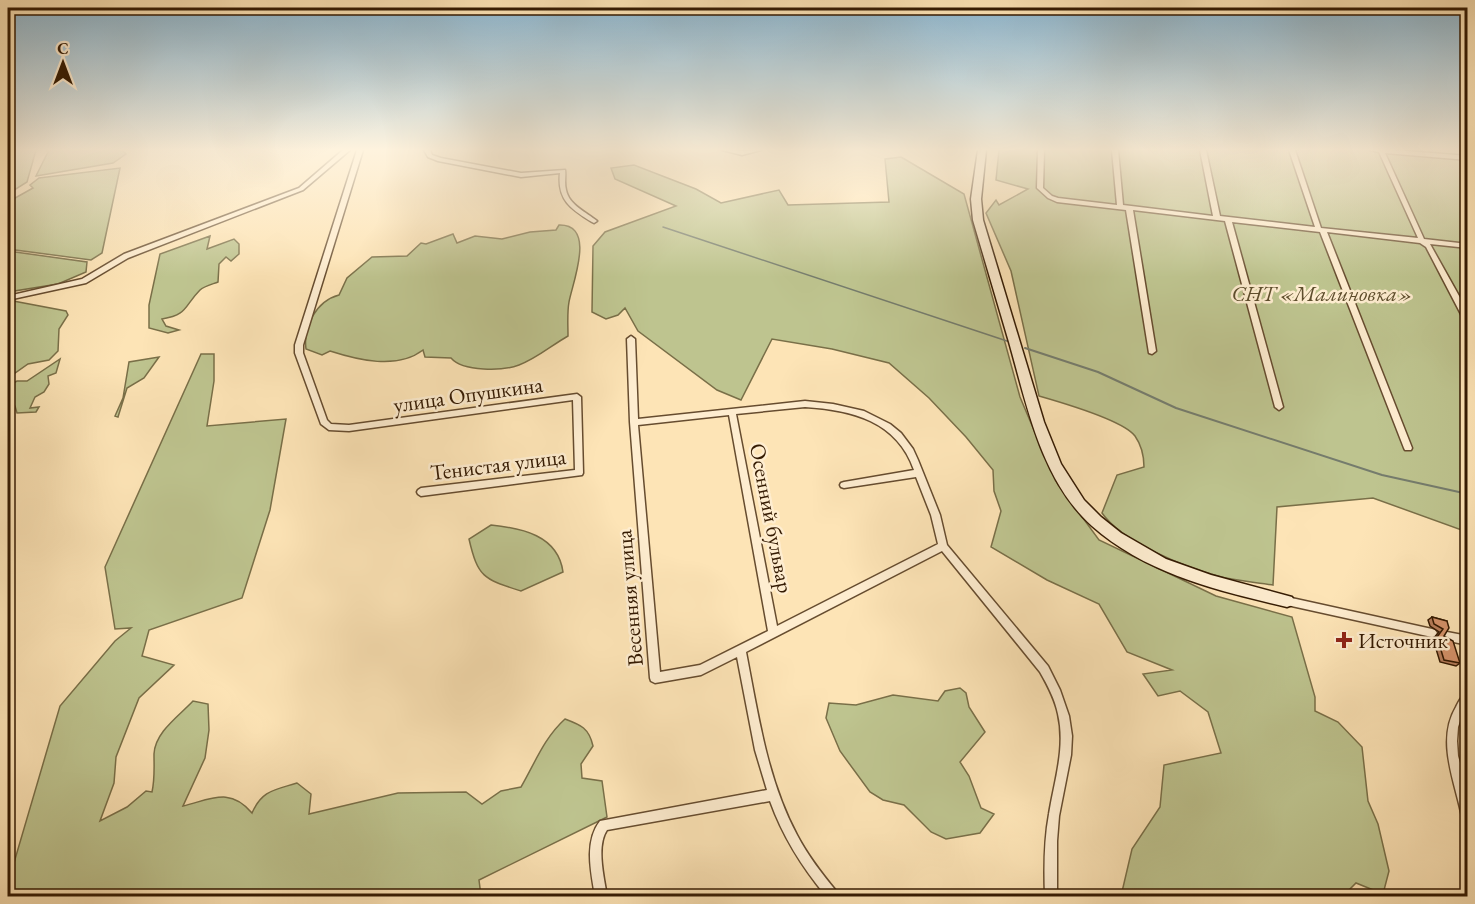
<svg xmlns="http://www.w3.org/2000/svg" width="1475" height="904" font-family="'EB Garamond',serif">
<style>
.green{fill:#bec48f;stroke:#796f48;stroke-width:1.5}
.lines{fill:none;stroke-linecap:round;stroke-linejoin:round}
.stream-far1{stroke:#757c6d;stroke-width:1.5}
.stream{stroke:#757c6d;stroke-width:2}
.street-casing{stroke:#664c2f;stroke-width:3}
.secondary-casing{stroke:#341a02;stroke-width:3}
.street{fill:#feedd0;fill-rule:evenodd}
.secondary{fill:#feedd0;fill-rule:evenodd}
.wall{fill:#b87f5d;stroke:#341a02;stroke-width:1.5}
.building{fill:#d6946c;stroke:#341a02;stroke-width:1.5}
.poi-dot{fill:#8f2418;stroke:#feedd0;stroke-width:2}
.labels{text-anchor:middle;stroke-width:5;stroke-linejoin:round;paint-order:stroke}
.park-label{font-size:22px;font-style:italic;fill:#5d4d2c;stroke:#feedd0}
.street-label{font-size:22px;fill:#341a02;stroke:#feedd0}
.poi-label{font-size:22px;fill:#341a02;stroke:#feedd0;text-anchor:start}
</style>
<rect width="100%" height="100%" fill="#fde4b6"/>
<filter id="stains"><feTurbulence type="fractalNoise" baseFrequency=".00333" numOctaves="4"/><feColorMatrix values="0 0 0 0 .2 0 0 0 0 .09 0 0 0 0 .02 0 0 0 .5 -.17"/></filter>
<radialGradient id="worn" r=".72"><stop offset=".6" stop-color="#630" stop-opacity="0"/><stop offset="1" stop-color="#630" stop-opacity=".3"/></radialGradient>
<path class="green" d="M8 150H36L27 182 8 194Z
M49 150H122L126 154 113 163 36 176Z
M999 150H1404L1467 156V532L1373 498 1277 507 1273 585C1255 582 1236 581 1218 576 1184 567 1122 542 1102 513L1117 475 1144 467C1144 455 1142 446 1135 436 1123 420 1060 402 1039 396L1011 271 986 213 996 200 999 205 1028 189 996 180Z
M901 157 964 194 1020 397 1055 480 1099 540 1216 596 1292 617 1315 697V711L1338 722 1362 747 1368 801 1378 824 1389 871 1383 894 1356 883 1343 896H1121L1132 849 1160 807 1164 765 1221 753 1208 712 1180 691 1158 696 1143 674 1172 670 1127 652 1099 604 1047 580 991 547 1001 511 994 491 993 470 966 437 929 398 889 363 832 349 772 339 741 400 717 390 638 331 625 308 618 315 606 319 592 312 593 246 605 232 676 206 615 179 611 168 634 165 696 189 721 203 779 190 788 205 889 202 885 159Z
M120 168 102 253 91 260 8 249V202L33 188 30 185 39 178Z
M559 225C597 224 572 284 569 302 567 313 568 325 568 336 552 345 536 359 519 365 503 371 463 372 451 358L425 357 423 350C397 370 358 360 330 351L322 355 306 349C303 327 316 301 339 295L347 278 372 257 407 256 421 243 426 244 453 234 457 243 475 236 502 239 530 232 556 230Z
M210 236 207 249 234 239 239 244V254L231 261 226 257 219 264 218 282C213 284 204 286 200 290 184 306 188 315 162 319L166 326 179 330 168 333 149 328V305L160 254Z
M8 251 87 262 86 272 58 284 8 292Z
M8 300 66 311 68 315 59 329 58 351 49 360 28 364 8 378Z
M201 354H214V381L207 426 286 419 270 510 242 598 149 630 142 656 174 665 139 698 116 757 114 783 100 821 127 807 146 791 152 792C155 778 154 768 154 754 155 732 179 716 193 701L208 704 209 730 205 758 183 806C212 799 230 787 252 813 262 790 275 790 297 783L311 794 309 814 398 793 466 792 482 804 501 791 521 787C535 763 544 738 565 719 581 725 589 728 593 746L581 764 582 778 602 781 607 817 479 880 481 896H8V883L60 706 115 641 131 628 115 629 105 567Z
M159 357 144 378 127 388 118 417 115 416 123 398 129 362Z
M60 359 56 373 48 376 49 384 44 392 35 397 30 408 39 407 36 412 17 413 15 406 8 403V386L17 381H27Z
M491 525C521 528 558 535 563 572L521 591C484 579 478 578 469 539Z
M960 688 966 693 969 707 985 732 960 762 969 776 981 808 994 814 980 833 946 839 931 832 904 805 883 800 870 792 840 751 826 718 829 703 856 705 893 695 938 701 945 691Z"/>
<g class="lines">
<path class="stream-far1" d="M663 227 1010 342"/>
<path class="stream" d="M1025 348 1098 372 1176 408 1382 475 1468 494"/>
<defs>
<path id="street" d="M343 150H350L303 190 128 258 86 283 8 300V296L82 279 124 254 299 188Z
M357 150H363L303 345V353L327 420 331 424 349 425 577 394 581 397 583 473 582 475 421 496 418 494 417 492 418 490 421 488 575 470 573 400 349 431 329 430 321 424 295 353V345Z
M424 150H430L432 155 441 158 521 173 565 170C566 176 564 183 566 190 569 205 586 212 597 221L594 223 592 222C571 209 557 200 560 173L521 177 438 161 428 157Z
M722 150 742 151 761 150 742 155Z
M1038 150H1044L1043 188 1052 196 1058 198 1117 205 1112 150H1118L1123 205 1213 216 1200 150H1206L1220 216 1315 227 1289 150H1295L1321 228 1418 238 1379 152 1370 150H1395L1468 156V160L1385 153 1424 239 1468 244V248L1430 244 1468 312V322L1464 320 1426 247 1420 243 1327 232 1412 448 1411 450H1405L1404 448 1320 232 1232 222 1283 407 1279 410 1275 407 1225 221 1133 210 1156 351 1152 354 1149 353 1126 210 1057 202 1048 198 1037 188Z
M631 336 635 339 638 419 805 401 833 404 864 411 890 424 901 433 913 449 918 460 940 515 947 545 1048 666 1060 690 1069 716 1072 736 1071 755 1059 816 1057 841V896H1045C1044 869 1044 841 1049 814 1054 782 1066 748 1058 714 1055 699 1048 686 1040 672L942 551 746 652C758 714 767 779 797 835 808 856 822 874 837 892L839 896H826C802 867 783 837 770 801L607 830C596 846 604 878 607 896H595C591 872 584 842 600 821L767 790 755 750 737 657 701 675 655 683 651 681 650 678 630 422 627 339ZM805 407C852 410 897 421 914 470L844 482 841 483 840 485 841 487 844 488 916 477 931 515 938 544 777 626 736 414ZM729 415 768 631 700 665 660 672 638 425Z
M1287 597 1432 629 1435 630 1437 633 1435 636 1432 637 1287 605 1284 604 1282 601 1284 598Z
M1447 632 1468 636V645L1444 640 1442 637 1444 634Z
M1468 692V707L1462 715 1458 727 1457 741 1458 756 1468 791V822L1464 821 1462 817C1455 781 1436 741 1456 707 1459 701 1462 695 1468 692Z"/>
<path id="secondary" d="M978 150H986L981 199 983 220 1044 422 1061 464 1084 500 1101 517 1121 533 1166 559 1211 575 1292 597 1294 601 1292 605 1287 607C1219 591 1146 574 1092 526 1041 480 1027 405 1009 342 997 301 985 261 973 220L971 199Z"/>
</defs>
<use href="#street" class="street-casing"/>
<use href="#secondary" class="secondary-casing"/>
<use href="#street" class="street"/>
<use href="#secondary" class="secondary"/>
</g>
<path class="wall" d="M1432 617 1447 621 1444 636 1460 663 1456 666 1440 662 1433 639 1439 632 1430 626 1428 620Z"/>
<path class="building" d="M1432 617 1447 621 1449 628 1444 636 1453 641 1460 663 1444 660 1437 637 1443 629 1434 624Z"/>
<linearGradient id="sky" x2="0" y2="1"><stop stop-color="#8bb8d4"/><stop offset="0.54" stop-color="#fef3de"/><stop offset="1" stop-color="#fef3de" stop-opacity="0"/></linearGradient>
<rect width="1475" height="277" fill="url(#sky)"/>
<path class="poi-dot" d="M1341 631h6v6h6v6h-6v6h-6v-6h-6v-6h6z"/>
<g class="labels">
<g class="park-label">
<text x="1322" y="301">СНТ «Малиновка»</text>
</g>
<g class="street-label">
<text transform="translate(468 394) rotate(-8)" y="8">улица Опушкина</text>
<text transform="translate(498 464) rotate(-7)" y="8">Тенистая улица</text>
<text transform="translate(772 518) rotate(79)" y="8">Осенний бульвар</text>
<text transform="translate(629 598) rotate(-95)" y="8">Весенняя улица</text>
</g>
<g class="poi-label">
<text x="1358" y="648">Источник</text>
</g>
</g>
<rect width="1475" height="904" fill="none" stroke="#fde4b6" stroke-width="30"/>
<rect x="9" y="9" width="1457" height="886" fill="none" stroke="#341a02" stroke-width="3"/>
<rect x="15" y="15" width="1445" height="874" fill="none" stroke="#341a02" stroke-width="1.5"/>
<g transform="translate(63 63)" stroke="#feedd0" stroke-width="4.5" paint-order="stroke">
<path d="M0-4.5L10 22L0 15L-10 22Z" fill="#341a02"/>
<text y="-9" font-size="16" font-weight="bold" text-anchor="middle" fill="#341a02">С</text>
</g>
<rect width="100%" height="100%" filter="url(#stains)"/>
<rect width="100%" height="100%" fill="url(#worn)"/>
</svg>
